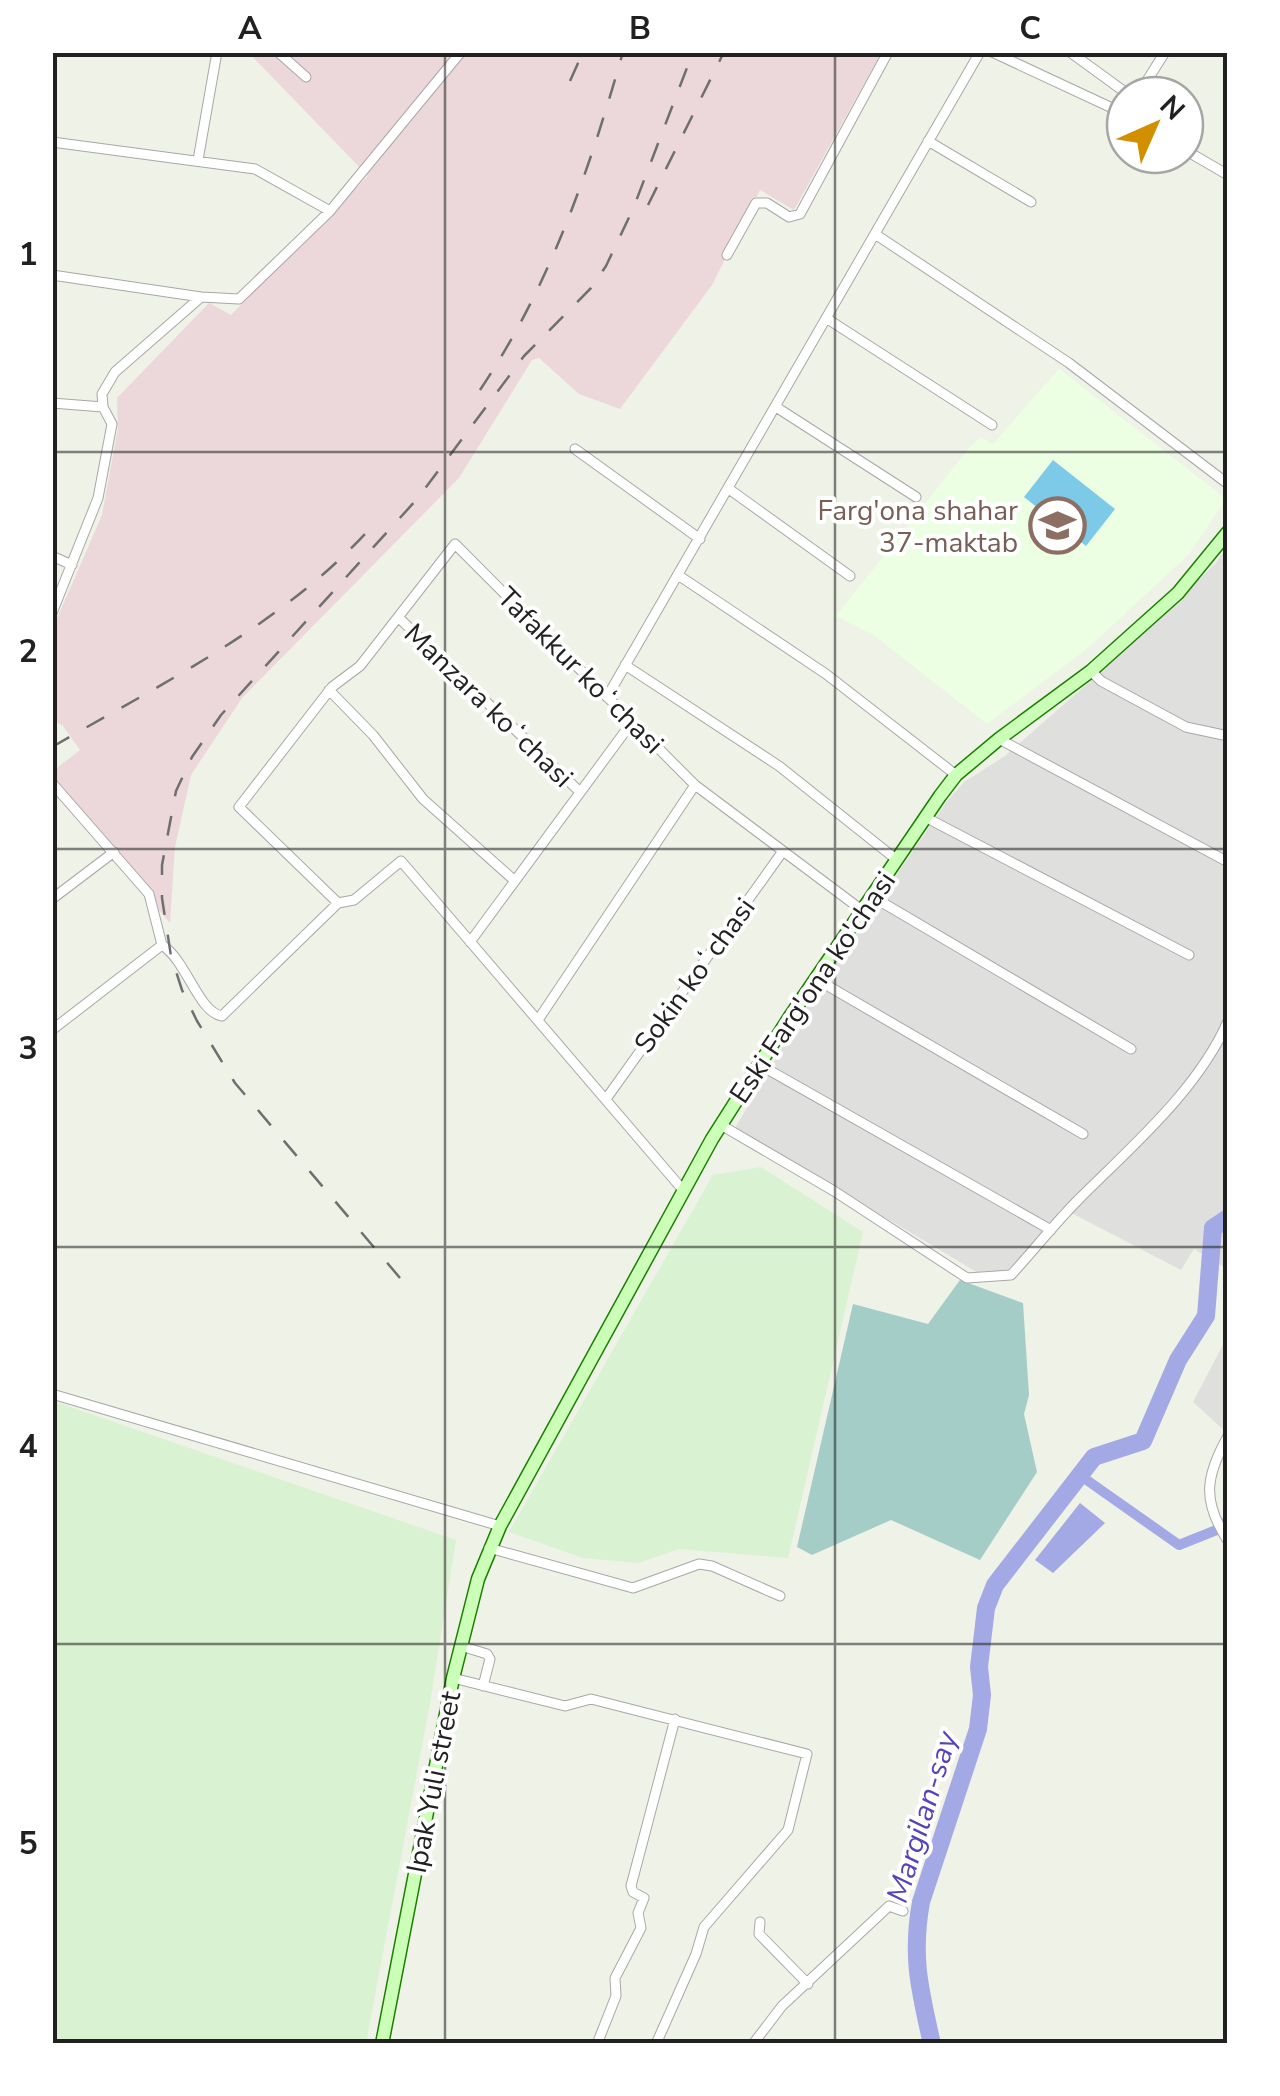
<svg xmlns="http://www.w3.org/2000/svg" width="1280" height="2096" font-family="'Nunito Sans',sans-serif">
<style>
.residential{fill:#dfdfde}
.industrial{fill:#ecd8da}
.education{fill:#ecffe3}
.farmland{fill:#d9f2d1}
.cemetery{fill:#a5cdc7}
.pitch{fill:#7dc9e8}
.water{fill:#a3a9e4}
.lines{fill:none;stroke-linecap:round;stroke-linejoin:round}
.canal{stroke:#a3a9e4;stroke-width:10}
.river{stroke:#a3a9e4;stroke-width:18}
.street-casing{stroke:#a8a8a8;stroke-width:11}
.secondary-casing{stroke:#1b8000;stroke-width:15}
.street{stroke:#fff;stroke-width:9}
.secondary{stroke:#cbffb8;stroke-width:12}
.rail{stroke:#6f6f6f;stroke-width:2.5;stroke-dasharray:20 20;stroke-linecap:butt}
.grid{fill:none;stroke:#212121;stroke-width:2.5;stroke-opacity:0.55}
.labels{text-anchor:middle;stroke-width:8;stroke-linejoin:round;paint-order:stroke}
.education-label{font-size:28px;fill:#785e54;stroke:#fff;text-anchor:end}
.street-label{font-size:28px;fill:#212121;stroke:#fff}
.water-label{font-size:30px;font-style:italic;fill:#5842bc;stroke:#fff}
.neatline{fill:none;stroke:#212121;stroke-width:4}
.grid-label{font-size:32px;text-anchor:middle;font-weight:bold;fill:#212121}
</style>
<rect width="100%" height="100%" fill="#eef2e7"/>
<path class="residential" d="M1227 547V1269L1194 1249 1181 1270 1062 1208 1021 1259 1003 1273 980 1274 735 1128 817 989 948 800 964 782 1005 756 1102 671 1215 564Z
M1227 1337V1433L1193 1402Z"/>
<path class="industrial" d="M249 53H881L794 210 760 190 712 285 620 409 579 394 539 358 532 360 459 478 242 698 191 775 175 847 170 923 53 788V771L80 750 63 726 53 720 52 630 102 515 118 428 117 398 209 303 231 315 368 176Z"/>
<path class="education" d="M1059 369 1226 499 1189 554 1088 648 987 724 875 636 836 616 969 448 981 437 993 444Z"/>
<path class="farmland" d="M761 1167 863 1232 788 1558 679 1549 638 1563 583 1558 509 1532 713 1175Z
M53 1401 456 1540 430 1703 366 2043H53Z"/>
<path class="cemetery" d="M960 1280 1023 1303 1029 1395 1024 1414 1037 1472 980 1560 891 1520 812 1555 797 1547 853 1304 928 1324Z"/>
<path class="pitch" d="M1053 460 1115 509 1086 546 1024 497Z"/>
<path class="water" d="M1080 1503 1105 1523 1053 1573 1035 1560Z"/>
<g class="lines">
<path class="canal" d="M1081 1476 1179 1545 1219 1529 1228 1520"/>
<path class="river" d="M932 2044C920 1990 911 1958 921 1902L978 1729 982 1695 979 1667 986 1608 995 1585 1094 1457 1143 1441 1178 1360 1206 1316 1213 1228 1228 1218"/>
<defs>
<path id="street" d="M278 52 306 77
M992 52 1125 114
M1070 52 1129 95
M1138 95 1165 52
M928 141 1031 202
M52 142 255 169 330 211
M1185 150 1228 175
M198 160 217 52
M875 234 1069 363 1228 484
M727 255 756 203H767L789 217 800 214 888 52
M52 275 201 297 239 299 330 211 461 52
M826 318 992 425
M52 403 103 407
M776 407 916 497
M575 449 700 539
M729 489 850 576
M52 556 72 565
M678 575 826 674 956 775
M52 613 98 498 112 424 103 407 102 394 115 372 201 297
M398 617 580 792
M625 665 779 766 897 860
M1091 671 1101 681 1186 727 1228 736
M329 690 373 735 423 799 515 881
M607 697 980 52
M999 739 1228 862
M52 783 149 894 162 945
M925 817 1189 955
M873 897 1131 1049
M52 899 114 852
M470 942 632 722
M162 945C187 961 198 1012 222 1016L338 903
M816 979 1083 1134
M538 1020 695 785
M52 1030 162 945
M760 1065 1051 1230
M606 1099 783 851
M721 1125 834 1191 967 1278 1011 1275C1034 1250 1055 1223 1079 1199 1131 1147 1198 1090 1228 1021
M683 1190 401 861 354 900 338 903 239 807 332 687 360 666 455 544 695 785 863 911
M52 1394 500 1526
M1228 1436C1205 1477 1202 1501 1228 1541
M489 1548 633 1588 699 1564 712 1566 780 1596
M461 1646 487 1654 490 1659 483 1686
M453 1678 565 1706 591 1699 807 1754 788 1830 704 1927 696 1954 656 2044
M760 1922 759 1934 808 1984
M597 2044 616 1996 615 1978 641 1928 638 1913 644 1898 633 1892 631 1886 675 1719
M753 2044 782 2006 889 1906 903 1911"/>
<path id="secondary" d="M382 2044 453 1678 478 1579 500 1526 712 1139 789 1018 940 796 956 775 999 739 1091 671 1178 593 1228 532"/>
</defs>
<use href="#street" class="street-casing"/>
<use href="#secondary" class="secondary-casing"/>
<use href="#street" class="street"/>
<use href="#secondary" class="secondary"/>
<path class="rail" d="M570 81 583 52
M648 205 724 52
M480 390C550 286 589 171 623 52
M52 747C161 684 278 627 365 534
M400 1278 235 1083 197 1021 182 990 171 956 162 898V865L176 791 192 757 221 715 418 498 524 356 591 288 606 266 633 209 693 52"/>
</g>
<path class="grid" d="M445 52V2044M835 52V2044M52 452H1228M52 849H1228M52 1247H1228M52 1644H1228"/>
<defs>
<symbol id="school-ring" viewBox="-11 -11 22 22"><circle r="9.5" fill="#fff" stroke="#8d6e63" stroke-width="1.5"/><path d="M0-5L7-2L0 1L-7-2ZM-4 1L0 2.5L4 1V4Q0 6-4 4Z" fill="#8d6e63"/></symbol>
</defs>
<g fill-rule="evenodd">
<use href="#school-ring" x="1026" y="494" width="63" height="63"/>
</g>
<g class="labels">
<g class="education-label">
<text x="1018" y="520">Farg'ona shahar<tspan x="1018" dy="32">37-maktab</tspan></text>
</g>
<g class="street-label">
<text transform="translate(581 670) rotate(45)" y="10">Tafakkur koʻchasi</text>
<text transform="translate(489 705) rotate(44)" y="10">Manzara koʻchasi</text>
<text transform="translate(694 975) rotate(-54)" y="10">Sokin koʻchasi</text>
<text transform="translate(812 987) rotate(-56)" y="10">Eski Farg'ona ko'chasi</text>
<text transform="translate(433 1782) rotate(-79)" y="10">Ipak Yuli street</text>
</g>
<g class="water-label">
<text transform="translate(922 1817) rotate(-73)" y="10">Margilan-say</text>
</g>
</g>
<rect width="1280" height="2096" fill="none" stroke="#ffffff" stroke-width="110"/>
<g transform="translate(1155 125) rotate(45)"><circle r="48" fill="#ffffff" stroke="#a6a6a6" stroke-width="2.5"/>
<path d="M0-8L18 38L0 25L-18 38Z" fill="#d28f00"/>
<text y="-15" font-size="28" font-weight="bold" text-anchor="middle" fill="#212121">N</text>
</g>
<rect x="55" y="55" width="1170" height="1986" class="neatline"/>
<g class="grid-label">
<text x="250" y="39">A</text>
<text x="640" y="39">B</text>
<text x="1030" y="39">C</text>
<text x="28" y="265">1</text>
<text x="28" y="662">2</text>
<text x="28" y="1059">3</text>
<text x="28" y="1457">4</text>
<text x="28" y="1854">5</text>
</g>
</svg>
